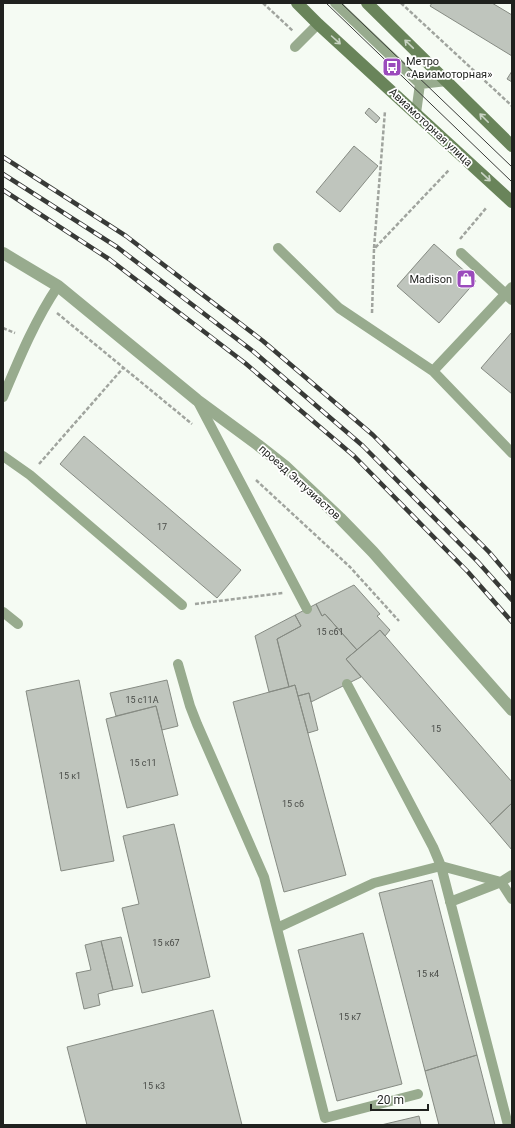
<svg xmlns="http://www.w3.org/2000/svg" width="515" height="1128" font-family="Roboto,sans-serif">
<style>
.building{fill:#bfc5bd;stroke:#868b83}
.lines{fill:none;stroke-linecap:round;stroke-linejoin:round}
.path{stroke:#a0a49e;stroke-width:2.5;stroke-dasharray:4 2;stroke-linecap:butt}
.lane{stroke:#98ab8e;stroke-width:10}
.street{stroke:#98ab8e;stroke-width:12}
.secondary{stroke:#69845a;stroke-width:12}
.tram{stroke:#383a37;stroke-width:1}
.rail-casing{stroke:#383a37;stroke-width:4.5}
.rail{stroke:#fff;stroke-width:3;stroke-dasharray:9;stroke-linecap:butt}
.oneway{stroke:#cad4c5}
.labels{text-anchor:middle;stroke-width:3.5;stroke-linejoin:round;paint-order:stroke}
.number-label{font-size:9px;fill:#474a46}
.poi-label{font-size:11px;fill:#1f211e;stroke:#fff;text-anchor:start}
.street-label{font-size:11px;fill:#1f211e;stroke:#fff}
</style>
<rect width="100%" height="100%" fill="#f5fbf3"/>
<path class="building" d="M432 3H492L512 15V56L430 6Z
M512 71V82L507 79Z
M369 108 380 118 376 123 365 113Z
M354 146 378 166 340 212 316 192Z
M434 244 476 281 439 323 397 286Z
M512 332V394L481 368Z
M84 436 241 570 217 598 60 464Z
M354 585 380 614 377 616 390 630 385 636 380 630 357 650 325 614 322 616 316 604Z
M316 604 322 616 325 614 357 650 346 659 361 677 311 702 309 693 298 696 295 685 289 687 277 639 301 626 295 615Z
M295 615 301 626 277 639 289 687 269 692 255 636Z
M380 630 512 782V803L490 824 346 659Z
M79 680 114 861 61 871 26 691Z
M167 680 178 726 162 730 156 706 116 716 110 693Z
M295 685 346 875 284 892 233 702Z
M309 693 318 730 308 733 298 696Z
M156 706 178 795 127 808 106 719Z
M512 803V850L490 824Z
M174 824 210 977 142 993 122 908 139 904 123 836Z
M432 880 477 1055 425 1071 379 893Z
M363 933 402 1084 337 1101 298 950Z
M121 937 133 986 113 990 101 941Z
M101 941 113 990 98 994 100 1005 84 1009 76 973 91 970 85 945Z
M213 1010 242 1125H87L67 1047Z
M477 1055 495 1125H439L425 1071Z
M419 1116 421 1125H381Z"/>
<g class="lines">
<path class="path" d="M263 3 293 31
M401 3 512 106
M460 239 487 207
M374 248 385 111
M57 313 192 424
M372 313 374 249 449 170
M3 328 15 333
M39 464 124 367
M256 480 350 567 399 621
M195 604 283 593"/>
<path class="lane" d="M335 3 420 84 447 81
M295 47 318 24
M416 113 420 84
M278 248 339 308 433 371
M461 253 512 300
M512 287 433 371 512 453
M3 397C19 359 35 320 58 286
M197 400 307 609
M3 456 30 475 182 605
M3 612 18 624
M178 664 190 706 197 724 264 877 325 1118 418 1094
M347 684 433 847 441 866 508 1125
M450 902 501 882 512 875
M277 928 374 883 441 866 501 882 512 899"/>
<path class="street" d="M3 253 58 286 197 400 258 445 286 467 340 518 373 552 512 710"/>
<path class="secondary" d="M297 3 318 24 512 202
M367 3 512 146"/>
<path class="tram" d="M326 3 512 182
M341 3 512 167"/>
<defs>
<path id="rail" d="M3 157 126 236 263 341 373 435 489 552 512 579
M3 174 117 247 254 352 363 446 478 562 512 600
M3 190 109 259 245 363 354 456 468 572 512 622"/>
</defs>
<use href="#rail" class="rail-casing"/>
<use href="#rail" class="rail"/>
</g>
<defs><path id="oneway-shaft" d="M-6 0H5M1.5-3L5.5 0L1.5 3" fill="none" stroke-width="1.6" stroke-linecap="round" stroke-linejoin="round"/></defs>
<g class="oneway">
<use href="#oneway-shaft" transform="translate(336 40) rotate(42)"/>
<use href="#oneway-shaft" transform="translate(409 44) rotate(-136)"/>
<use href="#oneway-shaft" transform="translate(484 118) rotate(-135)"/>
<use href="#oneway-shaft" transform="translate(486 177) rotate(43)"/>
</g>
<defs>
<symbol id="bus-square" viewBox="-11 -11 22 22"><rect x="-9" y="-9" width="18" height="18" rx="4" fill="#9b4bbc" stroke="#fff"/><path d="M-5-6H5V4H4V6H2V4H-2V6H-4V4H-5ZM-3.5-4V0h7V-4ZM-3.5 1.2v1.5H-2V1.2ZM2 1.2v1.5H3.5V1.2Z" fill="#fff"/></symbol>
<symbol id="shop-square" viewBox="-11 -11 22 22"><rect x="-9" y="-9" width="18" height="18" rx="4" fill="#9b4bbc" stroke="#fff"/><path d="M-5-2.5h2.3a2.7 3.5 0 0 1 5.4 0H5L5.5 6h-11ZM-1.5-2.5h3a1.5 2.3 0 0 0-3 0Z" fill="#fff"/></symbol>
</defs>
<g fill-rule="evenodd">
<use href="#bus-square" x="381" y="56" width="22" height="22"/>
<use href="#shop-square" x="455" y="268" width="22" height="22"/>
</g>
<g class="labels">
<g class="number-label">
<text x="162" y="530">17</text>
<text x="330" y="635">15 с61</text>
<text x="142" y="703">15 с11А</text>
<text x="436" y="732">15</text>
<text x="143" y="766">15 с11</text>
<text x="70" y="779">15 к1</text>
<text x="293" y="807">15 с6</text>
<text x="166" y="946">15 к67</text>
<text x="428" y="977">15 к4</text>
<text x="350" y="1020">15 к7</text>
<text x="154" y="1089">15 к3</text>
</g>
<g class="poi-label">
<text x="406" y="65">Метро<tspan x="406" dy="13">«Авиамоторная»</tspan></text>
<text x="452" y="283" text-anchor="end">Madison</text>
</g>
<g class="street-label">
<text transform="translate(431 127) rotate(43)" y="4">Авиамоторная улица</text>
<text transform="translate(300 482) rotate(42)" y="4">проезд Энтузиастов</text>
</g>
</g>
<rect width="515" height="1128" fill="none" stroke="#1f211e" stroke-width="8"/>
<path d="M371 1104v6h57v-6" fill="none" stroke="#1f211e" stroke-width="2"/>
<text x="377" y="1104" font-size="12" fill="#1f211e" stroke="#ffffff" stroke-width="3" paint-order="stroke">20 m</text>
</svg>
